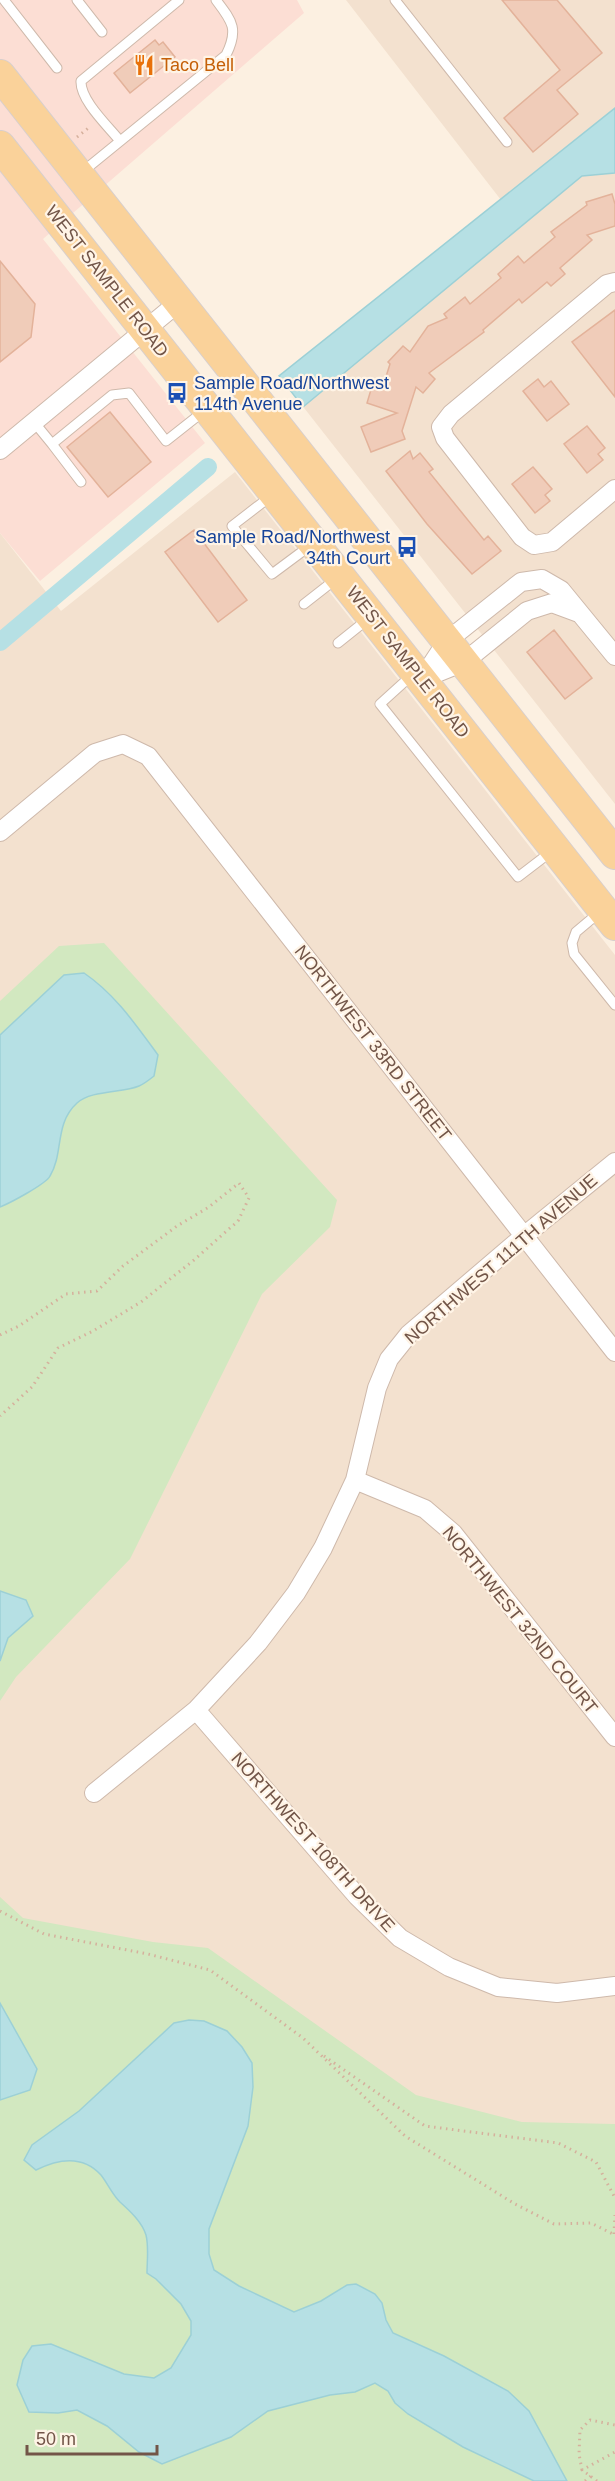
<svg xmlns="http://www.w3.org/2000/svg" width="615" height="2481" font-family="Helvetica,sans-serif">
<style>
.residential{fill:#f3e1cf}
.commercial{fill:#fcded4}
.green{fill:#d2e8c0}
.water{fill:#b6e0e4;stroke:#9cd0d6;stroke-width:1.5}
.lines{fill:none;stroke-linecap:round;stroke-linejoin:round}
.canal{stroke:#b6e0e4;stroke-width:18}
.building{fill:#f0ccb9;stroke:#e3b29a;stroke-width:1.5}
.lane-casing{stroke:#ceb9ab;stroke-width:11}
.street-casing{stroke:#ceb9ab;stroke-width:20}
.primary-casing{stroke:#d8cfcc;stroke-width:32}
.path{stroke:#d5b09c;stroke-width:3;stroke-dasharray:1.5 4.5;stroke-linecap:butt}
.lane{stroke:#fff;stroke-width:9}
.street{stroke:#fff;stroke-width:18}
.primary{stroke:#fad29a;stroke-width:30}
.labels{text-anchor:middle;stroke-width:4.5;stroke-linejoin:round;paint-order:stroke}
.food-label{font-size:18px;fill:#c56008;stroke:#fff4e6;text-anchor:start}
.street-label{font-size:18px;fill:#725548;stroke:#fff4e6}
.transit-label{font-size:18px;fill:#164399;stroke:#fff4e6;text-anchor:start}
</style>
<rect width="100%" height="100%" fill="#fcf0e1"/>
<path class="residential" d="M346 0H615V804L279 376 501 200Z
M235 472 615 955V2481H0V533L61 611Z"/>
<path class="commercial" d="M0 0H297L304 13 43 239 205 443 40 581 0 533Z"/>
<path class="green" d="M104 943 337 1200 330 1227 262 1294 130 1559 16 1677 0 1701V1001L59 946Z
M0 1897 23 1918 153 1942 208 1948 416 2095 522 2122 615 2124V2481H0Z"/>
<path class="water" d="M615 108V173L582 176 303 407 279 376Z
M84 973C115 994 136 1025 158 1055L154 1076C149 1080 144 1084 139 1086 123 1093 91 1090 77 1103 54 1124 64 1153 50 1176 46 1184 10 1203 0 1207V1035L64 975Z
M0 1591 26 1600 33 1616 8 1638 0 1661Z
M0 2003 37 2069 30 2090 0 2100Z
M189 2020 204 2021 227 2031 242 2047 252 2063 253 2087 248 2126 209 2229V2254L214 2270 239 2286 294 2312 321 2301 347 2285 356 2284 375 2294 382 2303 386 2320 393 2333 444 2356 508 2391 529 2411 567 2481H534L463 2447 408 2414 395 2403 388 2391 375 2383 355 2392 330 2395 268 2411 231 2437 162 2464 139 2452 107 2426 77 2410 58 2413 29 2412 17 2385 23 2360 32 2346 51 2344 124 2374 154 2378 171 2368 191 2335V2321L181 2304 156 2279 147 2273C147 2261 149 2247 146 2235 142 2222 130 2211 120 2202 112 2194 108 2184 101 2175 83 2155 58 2159 36 2170L24 2160 32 2145 79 2111 174 2023Z"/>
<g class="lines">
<path class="canal" d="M0 642 208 467"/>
</g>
<path class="building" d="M502 0H557L602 53 557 90 578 114 533 152 504 118 560 70Z
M155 40 159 45 163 42 175 57 130 93 114 73Z
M612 194 615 204V226L587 235 592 240 560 268 565 274 551 286 547 282 522 303 519 299 483 330 484 332 429 373 435 379 423 393 416 387 402 431 405 439 371 452 361 427 397 413 367 403 373 383 383 386 390 364 388 362 403 346 410 352 428 326 447 318 444 314 465 297 470 304 501 278 498 274 518 256 524 263 555 237 551 232 587 205 586 202Z
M0 261 35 304 31 337 0 362Z
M615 310V397L572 342Z
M538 379 544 387 551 381 569 404 547 421 523 391Z
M110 412 151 462 108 497 67 447Z
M587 426 605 448 598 454 603 460 587 473 564 444Z
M410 451 413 459 420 453 433 469 429 472 484 540 488 536 501 551 472 574 427 524 386 471Z
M533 467 552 489 545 495 550 501 535 513 512 484Z
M194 530 247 600 218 622 165 552Z
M554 630 592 678 565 699 527 652Z"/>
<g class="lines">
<defs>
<path id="lane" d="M4 0 57 68
M77 0 102 32
M395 0 507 142
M120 141C108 126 80 100 81 81L179 0
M81 173 226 55C239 29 232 21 216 0
M34 422 52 444
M81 482 52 444 112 395 129 393 166 441 204 411
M271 496 232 526 272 574 311 545
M304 604 336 579
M338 643 368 619
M412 675 380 704 518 877 552 851
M601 911 576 932 572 943 574 954 615 1005"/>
<path id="street" d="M615 282 607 284 451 414 441 427 445 438 522 537 534 545 552 542 615 489
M0 450 179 302
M422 679 447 641 521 582 542 579 561 590 615 656
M422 679 464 662 527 611 552 603 579 613
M0 832 95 753 123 744 148 756 615 1352
M355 1480 425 1509 453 1533 615 1737
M196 1710 357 1896 400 1938 449 1967 498 1987 557 1993 615 1986
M94 1793 196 1710 258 1643 296 1593 323 1548 355 1480 377 1388 389 1359 409 1334 524 1236 615 1162"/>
<path id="primary" d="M0 75 615 854
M0 146 615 925"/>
</defs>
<use href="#lane" class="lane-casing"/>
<use href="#street" class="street-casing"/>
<use href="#primary" class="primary-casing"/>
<path class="path" d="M77 137 91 126
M0 1335 19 1326 66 1294 97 1291 123 1266 177 1226 209 1207 239 1183 249 1198 238 1221 194 1260 141 1302 93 1331 58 1348 32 1387 0 1416
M0 1911 44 1934 148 1954 210 1970 303 2038 405 2136 515 2204 554 2224 591 2223 615 2235
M324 2056 425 2126 558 2143 596 2162 615 2198
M614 2234 615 2215
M582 2470 579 2454 580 2430 590 2420 615 2425
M585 2481 591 2476
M597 2481 582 2470 615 2452"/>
<use href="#lane" class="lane"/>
<use href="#street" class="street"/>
<use href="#primary" class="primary"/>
</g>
<defs>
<symbol id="restaurant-bare" viewBox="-9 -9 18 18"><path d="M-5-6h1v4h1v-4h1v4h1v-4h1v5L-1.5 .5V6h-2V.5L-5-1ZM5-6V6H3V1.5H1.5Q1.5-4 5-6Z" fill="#e8710a" stroke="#fff4e6" stroke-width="2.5" paint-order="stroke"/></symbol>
<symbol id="bus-bare" viewBox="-9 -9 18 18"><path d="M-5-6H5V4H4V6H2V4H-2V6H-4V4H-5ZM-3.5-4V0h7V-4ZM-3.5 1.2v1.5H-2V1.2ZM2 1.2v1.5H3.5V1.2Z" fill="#1a4fb4" stroke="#fff4e6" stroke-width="2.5" paint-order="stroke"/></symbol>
</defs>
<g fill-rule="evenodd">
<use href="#restaurant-bare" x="129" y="50" width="30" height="30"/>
<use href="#bus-bare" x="162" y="378" width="30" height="30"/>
<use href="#bus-bare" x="392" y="532" width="30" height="30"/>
</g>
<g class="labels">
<g class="food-label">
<text x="161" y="71">Taco Bell</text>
</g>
<g class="street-label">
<text transform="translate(107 281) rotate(52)" y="6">WEST SAMPLE ROAD</text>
<text transform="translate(408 662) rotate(52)" y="6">WEST SAMPLE ROAD</text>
<text transform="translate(373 1043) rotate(52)" y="6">NORTHWEST 33RD STREET</text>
<text transform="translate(501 1259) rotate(-41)" y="6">NORTHWEST 111TH AVENUE</text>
<text transform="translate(520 1620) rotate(51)" y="6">NORTHWEST 32ND COURT</text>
<text transform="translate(313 1842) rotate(48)" y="6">NORTHWEST 108TH DRIVE</text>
</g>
<g class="transit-label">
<text x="194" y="389">Sample Road/Northwest<tspan x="194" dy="21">114th Avenue</tspan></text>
<text x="390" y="543" text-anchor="end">Sample Road/Northwest<tspan x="390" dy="21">34th Court</tspan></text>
</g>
</g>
<path d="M27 2445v9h130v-9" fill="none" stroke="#725548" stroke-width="3"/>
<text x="36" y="2445" font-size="18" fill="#725548" stroke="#fff4e6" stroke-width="4.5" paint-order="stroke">50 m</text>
</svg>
